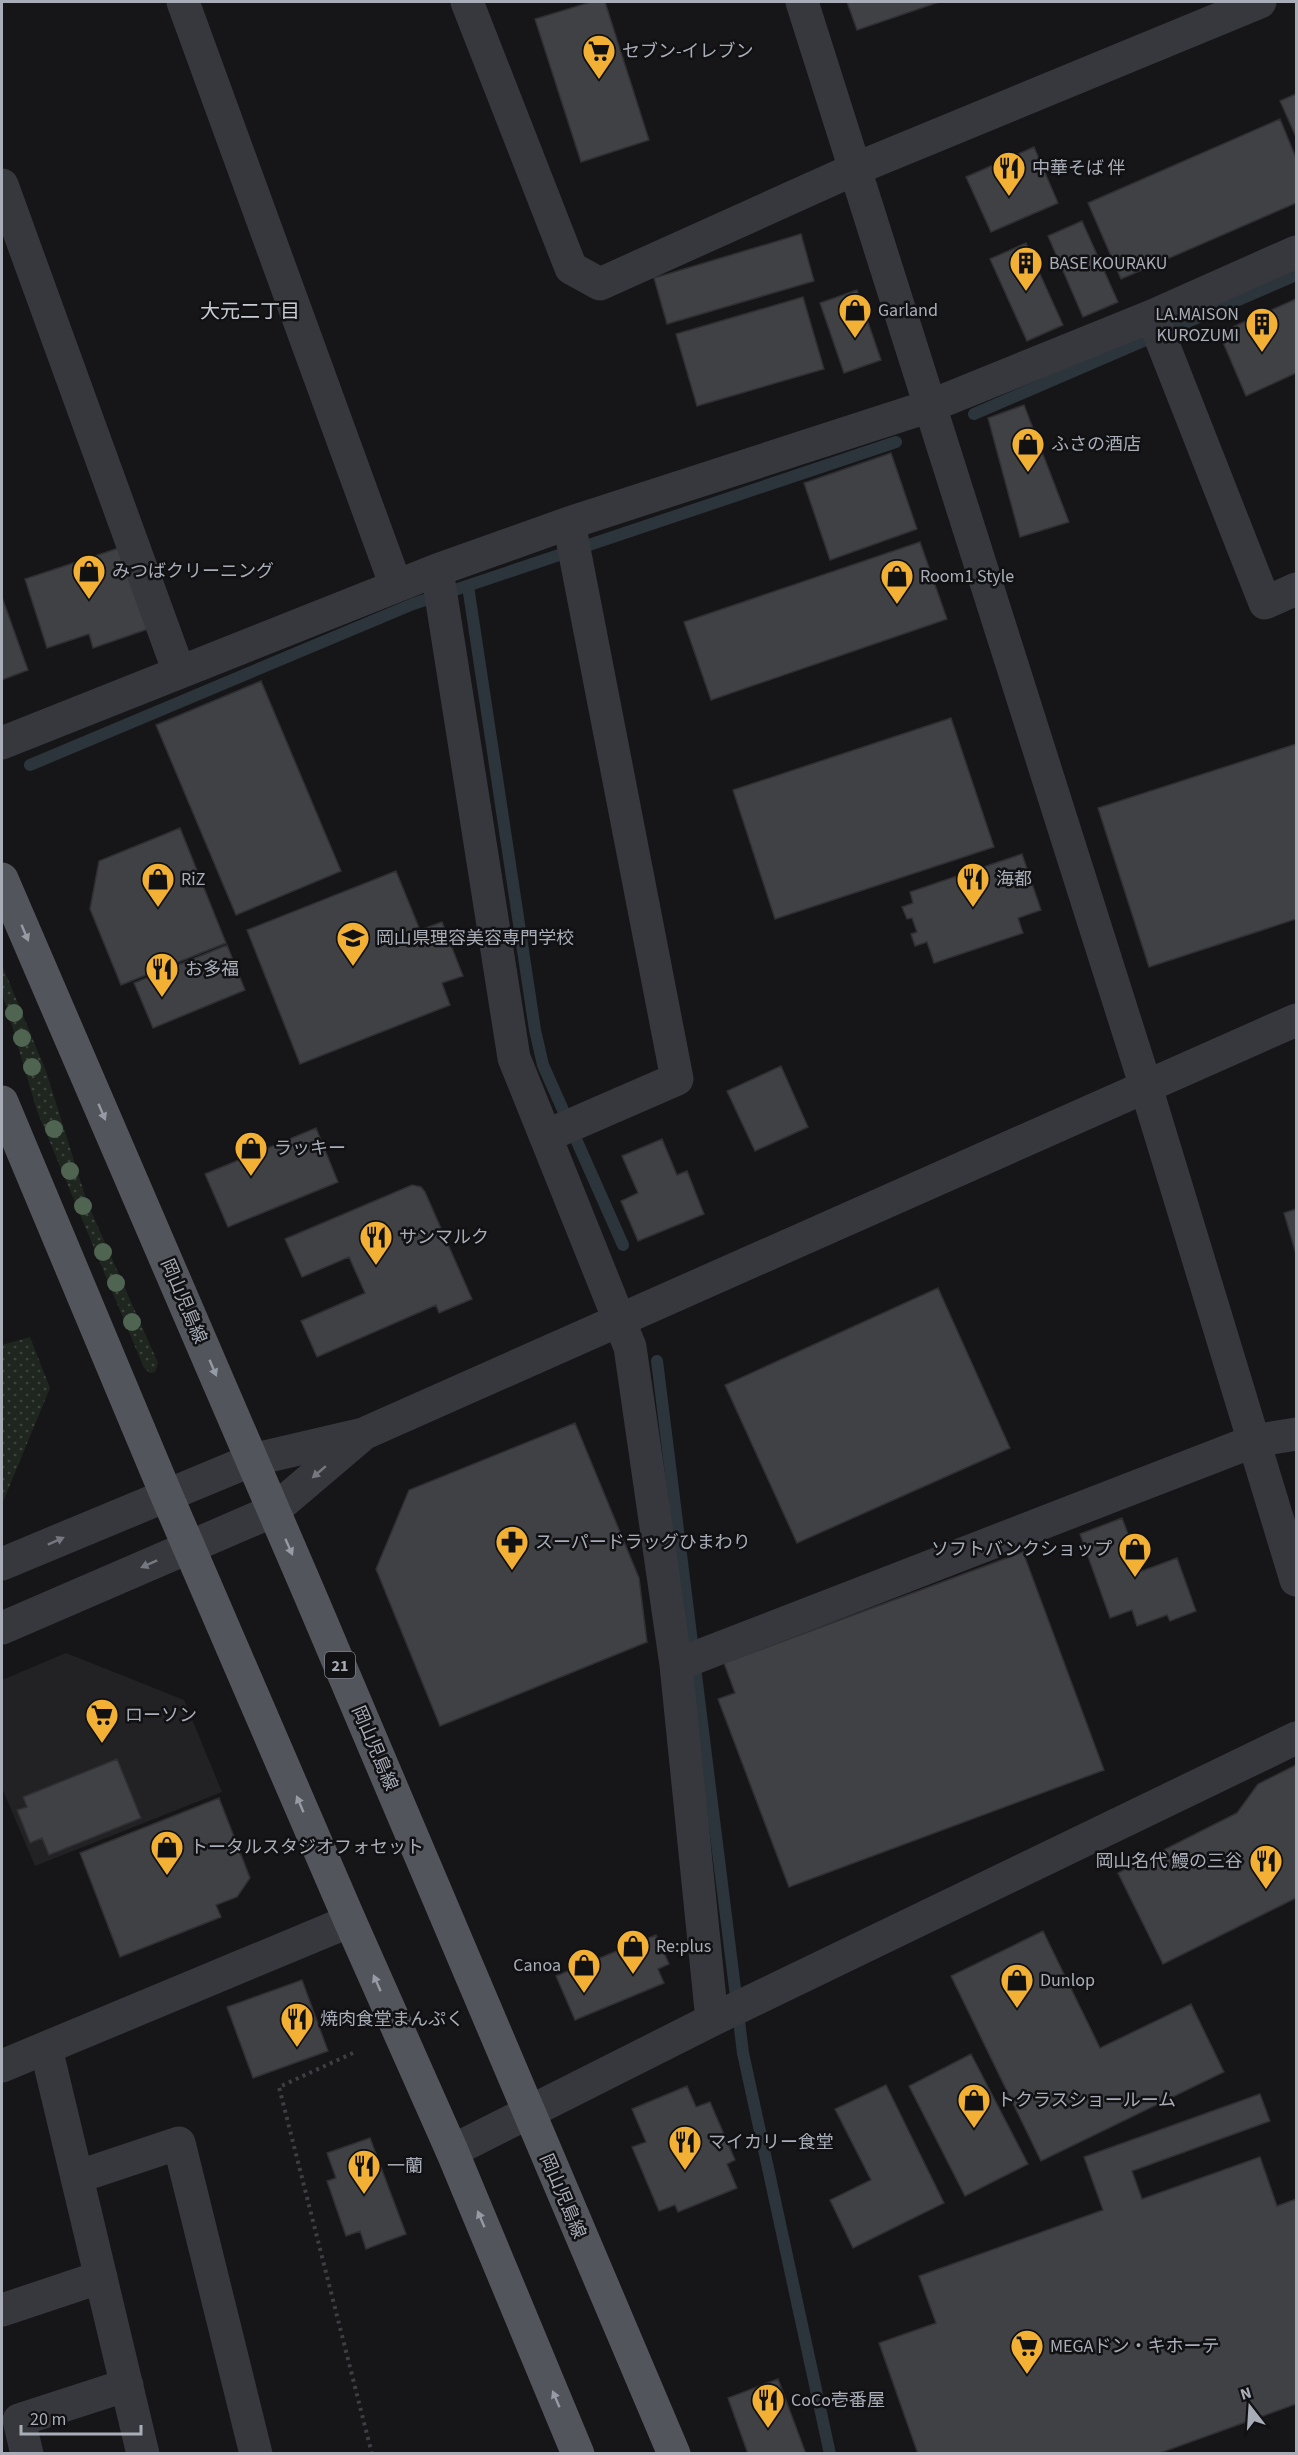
<svg xmlns="http://www.w3.org/2000/svg" width="1298" height="2455" font-family="'Source Sans 3','Noto Sans JP',sans-serif">
<style>
.built{fill:#222225}
.grass{fill:url(#grass-dots)}
.lines{fill:none;stroke-linecap:round;stroke-linejoin:round}
.stream{stroke:#2c353c;stroke-width:12}
.building{fill:#404145;stroke:#303034;stroke-width:1.5}
.path{stroke:#3d3f44;stroke-width:4;stroke-dasharray:3 4.5;stroke-linecap:butt}
.minor{stroke:#37383d;stroke-width:33}
.tertiary{stroke:#37383d;stroke-width:33}
.primary{stroke:#53555c;stroke-width:33}
.tree{fill:#506452}
.oneway{fill:#979ba6}
.oneway2{fill:#757881}
.labels{text-anchor:middle;stroke-width:5;stroke-linejoin:round;paint-order:stroke}
.shield{fill:#111113;stroke:#7b7e86;stroke-width:1.5}
.shield-label{font-size:16px;font-weight:bold;fill:#a8adb8}
.poi-label{font-size:18px;fill:#a8adb8;stroke:#111113;text-anchor:start}
.street-label{font-size:18px;fill:#a8adb8;stroke:#111113}
.neighbourhood-label{font-size:20px;fill:#c9ccd4;stroke:#111113}
</style>
<defs>
<pattern id="grass-dots" width="8" height="8" patternUnits="userSpaceOnUse" patternTransform="scale(1.5)"><rect width="8" height="8" fill="#1e261f"/><path d="M2 2h.1M6 6h.1" fill="none" stroke="#3c433d" stroke-width="1.8" stroke-linecap="round"/></pattern>
</defs>
<rect width="100%" height="100%" fill="#161618"/>
<path class="built" d="M66 1653 184 1700 222 1792 35 1866 2 1788V1680Z"/>
<path class="grass" d="M2 965 46 1071 87 1202 158 1363 155 1372 150 1373 144 1368 37 1111 2 992Z
M30 1337 50 1388 2 1504V1345Z"/>
<g class="lines">
<path class="stream" d="M974 414 1296 275
M468 586 535 1030 543 1065 623 1245
M30 765 413 604 896 442
M657 1361 743 2053 830 2454"/>
</g>
<path class="building" d="M591 2H605L649 140 581 162 535 19Z
M847 2H939L857 30Z
M1296 94V137L1280 101Z
M1280 119 1296 158V203L1121 279 1088 203Z
M1034 147 1058 203 991 232 966 177Z
M1082 221 1118 302 1083 317 1048 236Z
M801 234 814 281 667 324 654 278Z
M1026 243 1063 325 1027 341 990 259Z
M857 290 881 360 844 373 820 303Z
M803 297 824 369 697 406 676 334Z
M1296 299V373L1246 396 1219 333Z
M1024 405 1069 522 1020 537 988 418Z
M891 453 917 529 830 560 804 483Z
M920 542 947 619 711 700 684 622Z
M125 546 151 628 93 648 89 634 47 648 25 579Z
M2 597 28 670 2 680Z
M261 681 341 871 236 915 156 725Z
M951 718 994 847 775 919 733 790Z
M1296 744V919L1149 967 1098 808Z
M180 828 226 943 121 985 90 909 99 861Z
M1022 854 1041 910 1018 918 1023 933 934 963 927 942 915 946 911 934 917 932 912 918 907 919 902 907 913 903 910 892Z
M396 871 420 930 442 922 463 976 442 983 450 1005 300 1064 247 930Z
M227 945 245 990 153 1028 134 983Z
M781 1066 808 1127 755 1151 727 1091Z
M316 1128 338 1182 228 1227 205 1174Z
M662 1139 677 1175 687 1171 704 1214 638 1241 621 1201 638 1193 622 1156Z
M412 1185 421 1187 425 1192 472 1299 439 1313 436 1305 317 1357 301 1321 365 1293 349 1257 302 1277 285 1239Z
M1296 1209V1254L1284 1213Z
M938 1288 1010 1448 797 1543 725 1385Z
M575 1423 639 1578 647 1642 440 1726 376 1569 409 1490Z
M1122 1518 1142 1571 1177 1558 1196 1611 1170 1621 1167 1615 1137 1626 1132 1610 1110 1618 1080 1534Z
M1023 1552 1104 1770 789 1887 718 1699 735 1693 724 1663Z
M117 1759 141 1818 49 1855 42 1838 30 1843 17 1810 27 1807 23 1797Z
M1296 1765V1898L1163 1964 1118 1873 1237 1813 1258 1784Z
M219 1798 250 1878 237 1897 216 1905 221 1917 120 1957 80 1853Z
M1043 1931 1100 2048 1191 2004 1224 2072 1041 2161 951 1976Z
M656 1935 669 1964 658 1969 664 1983 575 2020 556 1976Z
M302 1980 328 2051 253 2078 227 2007Z
M971 2054 1028 2164 965 2196 909 2086Z
M886 2085 944 2203 853 2248 830 2200 871 2180 835 2109Z
M687 2086 696 2107 710 2102 735 2160 727 2164 737 2188 678 2212 675 2205 659 2211 632 2147 646 2142 632 2109Z
M1260 2094 1270 2121 1132 2171 1142 2199 1260 2157 1277 2206 1296 2199V2404L1157 2454H918L879 2343 936 2323 919 2276 1103 2210 1084 2157Z
M370 2138 406 2234 366 2249 360 2231 346 2236 327 2181 336 2178 327 2153Z
M778 2379 806 2454H748L728 2398Z"/>
<g class="lines">
<path class="path" d="M353 2053 279 2087 372 2454"/>
<path class="minor" d="M183 2 396 586
M467 2 571 268 600 284 855 169
M2 185 179 672
M1152 316 1265 603 1296 589
M437 570 514 1058 630 1347 676 1665 712 2020
M2 743 437 570 569 523 930 406 1152 316 1296 252
M546 1136 677 1079 569 523
M676 1665 1254 1441 1296 1434
M46 2048 143 2454
M2 2066 350 1921
M452 2151 712 2020 1296 1738
M77 2177 179 2143 256 2454
M2 2310 101 2277
M27 2454 19 2420 127 2385"/>
<path class="tertiary" d="M802 2 1146 1087 1296 1580
M855 169 1260 2
M2 1564 252 1460 363 1434 1296 1020
M2 1628 273 1511 360 1437"/>
<path class="primary" d="M2 879 310 1595 674 2454
M2 1102 166 1494 350 1921 452 2151 578 2454"/>
</g>
<g class="tree">
<circle cx="14" cy="1013" r="9"/>
<circle cx="22" cy="1038" r="9"/>
<circle cx="32" cy="1067" r="9"/>
<circle cx="54" cy="1129" r="9"/>
<circle cx="70" cy="1171" r="9"/>
<circle cx="83" cy="1206" r="9"/>
<circle cx="103" cy="1252" r="9"/>
<circle cx="116" cy="1283" r="9"/>
<circle cx="132" cy="1322" r="9"/>
</g>
<defs><path id="oneway-solid" d="M-6-.8H1V-3.2L6.5 0L1 3.2V.8H-6Z" transform="scale(1.5)"/></defs>
<g class="oneway">
<use href="#oneway-solid" transform="translate(25 933) rotate(67)"/>
<use href="#oneway-solid" transform="translate(102 1112) rotate(67)"/>
<use href="#oneway-solid" transform="translate(213 1368) rotate(67)"/>
<use href="#oneway-solid" transform="translate(289 1547) rotate(66)"/>
<use href="#oneway-solid" transform="translate(300 1804) rotate(-113)"/>
<use href="#oneway-solid" transform="translate(377 1983) rotate(-114)"/>
<use href="#oneway-solid" transform="translate(481 2219) rotate(-113)"/>
<use href="#oneway-solid" transform="translate(556 2399) rotate(-113)"/>
</g>
<g class="oneway2">
<use href="#oneway-solid" transform="translate(319 1472) rotate(139)"/>
<use href="#oneway-solid" transform="translate(56 1541) rotate(-24)"/>
<use href="#oneway-solid" transform="translate(149 1564) rotate(156)"/>
</g>
<defs>
<symbol id="supermarket-pin" viewBox="-11 -11 22 30"><path d="M0 17L-7.5 6A9.5 9.5 0 1 1 7.5 6Z" fill="#f2b134" stroke="#111113"/><path d="M-6-5.5h2.5l.6 2H6L4.5 2H-2.5L-4.4-4H-6ZM-1.5 3.2a1.3 1.3 0 1 0 .1 0ZM3 3.2a1.3 1.3 0 1 0 .1 0Z" fill="#111"/></symbol>
<symbol id="restaurant-pin" viewBox="-11 -11 22 30"><path d="M0 17L-7.5 6A9.5 9.5 0 1 1 7.5 6Z" fill="#f2b134" stroke="#111113"/><path d="M-5-6h1v4h1v-4h1v4h1v-4h1v5L-1.5 .5V6h-2V.5L-5-1ZM5-6V6H3V1.5H1.5Q1.5-4 5-6Z" fill="#111"/></symbol>
<symbol id="building-pin" viewBox="-11 -11 22 30"><path d="M0 17L-7.5 6A9.5 9.5 0 1 1 7.5 6Z" fill="#f2b134" stroke="#111113"/><path d="M-4-6H4V6H1V3H-1V6H-4ZM-2.5-4.3h1.7v1.8h-1.7ZM.8-4.3h1.7v1.8H.8ZM-2.5-1h1.7V.8h-1.7ZM.8-1h1.7V.8H.8Z" fill="#111"/></symbol>
<symbol id="shop-pin" viewBox="-11 -11 22 30"><path d="M0 17L-7.5 6A9.5 9.5 0 1 1 7.5 6Z" fill="#f2b134" stroke="#111113"/><path d="M-5-2.5h2.3a2.7 3.5 0 0 1 5.4 0H5L5.5 6h-11ZM-1.5-2.5h3a1.5 2.3 0 0 0-3 0Z" fill="#111"/></symbol>
<symbol id="university-pin" viewBox="-11 -11 22 30"><path d="M0 17L-7.5 6A9.5 9.5 0 1 1 7.5 6Z" fill="#f2b134" stroke="#111113"/><path d="M0-5L7-2L0 1L-7-2ZM-4 1L0 2.5L4 1V4Q0 6-4 4Z" fill="#111"/></symbol>
<symbol id="pharmacy-pin" viewBox="-11 -11 22 30"><path d="M0 17L-7.5 6A9.5 9.5 0 1 1 7.5 6Z" fill="#f2b134" stroke="#111113"/><path d="M-2-6h4v4h4v4h-4v4h-4v-4h-4v-4h4Z" fill="#111"/></symbol>
</defs>
<g fill-rule="evenodd">
<use href="#supermarket-pin" x="580" y="32" width="38" height="52"/>
<use href="#restaurant-pin" x="990" y="149" width="38" height="52"/>
<use href="#building-pin" x="1007" y="244" width="38" height="52"/>
<use href="#shop-pin" x="836" y="291" width="38" height="52"/>
<use href="#building-pin" x="1243" y="305" width="38" height="52"/>
<use href="#shop-pin" x="1009" y="425" width="38" height="52"/>
<use href="#shop-pin" x="70" y="552" width="38" height="52"/>
<use href="#shop-pin" x="878" y="557" width="38" height="52"/>
<use href="#shop-pin" x="139" y="860" width="38" height="52"/>
<use href="#restaurant-pin" x="954" y="860" width="38" height="52"/>
<use href="#university-pin" x="334" y="919" width="38" height="52"/>
<use href="#restaurant-pin" x="143" y="950" width="38" height="52"/>
<use href="#shop-pin" x="232" y="1129" width="38" height="52"/>
<use href="#restaurant-pin" x="357" y="1218" width="38" height="52"/>
<use href="#pharmacy-pin" x="493" y="1523" width="38" height="52"/>
<use href="#shop-pin" x="1116" y="1530" width="38" height="52"/>
<use href="#supermarket-pin" x="83" y="1696" width="38" height="52"/>
<use href="#shop-pin" x="148" y="1828" width="38" height="52"/>
<use href="#restaurant-pin" x="1247" y="1842" width="38" height="52"/>
<use href="#shop-pin" x="614" y="1927" width="38" height="52"/>
<use href="#shop-pin" x="565" y="1946" width="38" height="52"/>
<use href="#shop-pin" x="998" y="1961" width="38" height="52"/>
<use href="#restaurant-pin" x="278" y="2000" width="38" height="52"/>
<use href="#shop-pin" x="955" y="2081" width="38" height="52"/>
<use href="#restaurant-pin" x="666" y="2123" width="38" height="52"/>
<use href="#restaurant-pin" x="345" y="2147" width="38" height="52"/>
<use href="#supermarket-pin" x="1008" y="2327" width="38" height="52"/>
<use href="#restaurant-pin" x="749" y="2381" width="38" height="52"/>
</g>
<g class="labels">
<rect class="shield" x="325" y="1652" width="30" height="26" rx="4.5"/>
<g class="shield-label">
<text x="340" y="1671">21</text>
</g>
<g class="poi-label">
<text x="622" y="57">セブン-イレブン</text>
<text x="1032" y="174">中華そば 伴</text>
<text x="1049" y="269">BASE KOURAKU</text>
<text x="878" y="316">Garland</text>
<text x="1239" y="320" text-anchor="end">LA.MAISON<tspan x="1239" dy="21">KUROZUMI</tspan></text>
<text x="1051" y="450">ふさの酒店</text>
<text x="112" y="577">みつばクリーニング</text>
<text x="920" y="582">Room1 Style</text>
<text x="181" y="885">RiZ</text>
<text x="996" y="885">海都</text>
<text x="376" y="944">岡山県理容美容専門学校</text>
<text x="185" y="975">お多福</text>
<text x="274" y="1154">ラッキー</text>
<text x="399" y="1243">サンマルク</text>
<text x="535" y="1548">スーパードラッグひまわり</text>
<text x="1112" y="1555" text-anchor="end">ソフトバンクショップ</text>
<text x="125" y="1721">ローソン</text>
<text x="190" y="1853">トータルスタジオフォセット</text>
<text x="1243" y="1867" text-anchor="end">岡山名代 鰻の三谷</text>
<text x="656" y="1952">Re:plus</text>
<text x="561" y="1971" text-anchor="end">Canoa</text>
<text x="1040" y="1986">Dunlop</text>
<text x="320" y="2025">焼肉食堂まんぷく</text>
<text x="997" y="2106">トクラスショールーム</text>
<text x="708" y="2148">マイカリー食堂</text>
<text x="387" y="2172">一蘭</text>
<text x="1050" y="2352">MEGAドン・キホーテ</text>
<text x="791" y="2406">CoCo壱番屋</text>
</g>
<g class="street-label">
<text transform="translate(184 1301) rotate(67)" y="6">岡山児島線</text>
<text transform="translate(375 1748) rotate(67)" y="6">岡山児島線</text>
<text transform="translate(563 2196) rotate(67)" y="6">岡山児島線</text>
</g>
<g class="neighbourhood-label">
<text x="250" y="318">大元二丁目</text>
</g>
</g>
<rect width="1298" height="2455" fill="none" stroke="#a8adb8" stroke-width="6"/>
<g transform="translate(1250 2407) rotate(343)" stroke="#111113" stroke-width="4.5" paint-order="stroke">
<path d="M0-4.5L10 22L0 15L-10 22Z" fill="#a8adb8"/>
<text y="-9" font-size="16" font-weight="bold" text-anchor="middle" fill="#a8adb8">N</text>
</g>
<path d="M21 2425v9h120v-9" fill="none" stroke="#a8adb8" stroke-width="3"/>
<text x="30" y="2425" font-size="18" fill="#a8adb8" stroke="#111113" stroke-width="4.5" paint-order="stroke">20 m</text>
</svg>
